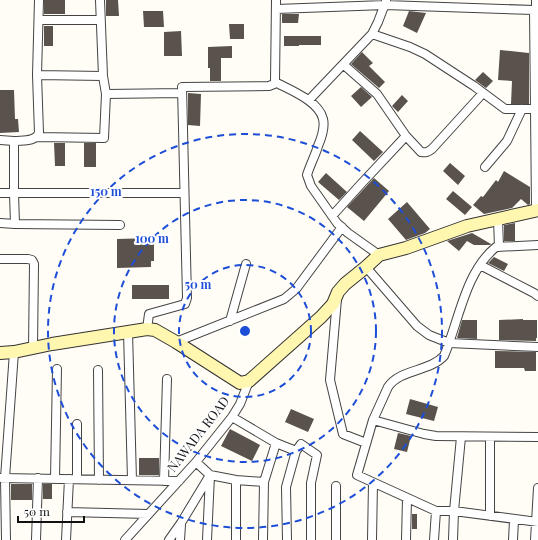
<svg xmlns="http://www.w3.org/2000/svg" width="538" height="540" font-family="'Playfair Display',serif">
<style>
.building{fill:#5a524d}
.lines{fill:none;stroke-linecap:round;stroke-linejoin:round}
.street-casing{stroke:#444;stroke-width:10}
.secondary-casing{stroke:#333;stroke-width:14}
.street{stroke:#fff;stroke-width:8}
.secondary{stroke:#fff6b0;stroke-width:12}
.ring{fill:none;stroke:#1d4ed8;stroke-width:2;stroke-dasharray:7 5}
.labels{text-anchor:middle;stroke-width:4;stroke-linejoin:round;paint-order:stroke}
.street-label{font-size:13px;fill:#111;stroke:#fff}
.centre{fill:#1d4ed8;stroke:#fff;stroke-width:2}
.ring-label{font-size:12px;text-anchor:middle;font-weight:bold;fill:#1d4ed8;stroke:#fff;stroke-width:4;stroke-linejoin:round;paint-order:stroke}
</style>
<rect width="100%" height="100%" fill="#fffdf5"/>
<path class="building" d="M44 0H65V14H44Z
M106 0H118L119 16H106Z
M143 11H163L164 27H144Z
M409 11 426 13 417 33 403 26Z
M282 14H299L298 23H282Z
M229 24H244V39H230Z
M44 26H53V46H44Z
M181 31 182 56H164V32Z
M284 36H321V45H299V46H284Z
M232 46V58H221V81H210V68H208V47Z
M500 50 529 53V104H511L512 81 498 80Z
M362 52 373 63 369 66 385 82 379 88 351 64Z
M483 72 493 81 486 88 475 80Z
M361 87 372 97 361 107 351 96Z
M0 90H14L15 119H18L19 132 0 133Z
M188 93 201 94 200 126 188 125Z
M402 95 408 101 398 112 392 106Z
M360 131 383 152 374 161 352 140Z
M54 143H65V166H55Z
M84 143H96V167H84Z
M450 163 465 176 458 185 443 171Z
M504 171 530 187V204L528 205 521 199 512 208 484 214 473 205 481 196 483 197 496 180 498 182Z
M326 173 347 192 339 200 318 182Z
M374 178 389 191 364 221 347 207Z
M453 191 472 207 465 215 446 199Z
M407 202 430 229 425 233 406 240 388 219Z
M515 223V241H504V225Z
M472 233 491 244 490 245H474L467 241 459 251 447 241Z
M154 238V261H151V267L117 268V239Z
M494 257 508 264 504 271 488 263Z
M132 285H169V299H132Z
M523 319V320H537V338H536V341L499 340V320Z
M462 320H477V339L457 338Z
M495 351 536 352V371H525L524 368H495Z
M410 399 438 407 434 421 406 414Z
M291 409 314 419 308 432 285 422Z
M230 429 260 445 252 461 221 446Z
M398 433 411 436 407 452 394 449Z
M139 458H159V475H139Z
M11 484H32V500H11Z
M43 484H52V499H43Z
M412 514H417V529H412Z"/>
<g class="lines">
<defs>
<path id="street" d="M39 0 37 75 39 133C35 142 23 140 14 141V193H184
M276 9 385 5 534 10
M39 20H100
M372 34 410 47 425 54 474 86 505 109H534
M344 65 377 94 406 136 421 152C426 153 428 152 432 149L483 93
M37 75 103 76 100 0
M103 76 106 94 182 93
M275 82C290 90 319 101 323 119 325 127 321 139 318 146 315 156 310 165 307 175L311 186 337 223 348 233 379 255
M275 82 276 0
M309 100 372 34 378 22 386 1
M37 137 104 138 106 94
M0 140 14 141
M485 167 507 141 522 109
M0 193H14L15 224 0 223
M536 211 534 10 536 7V0
M332 216 361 184 406 136
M498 219 499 247
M15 224 120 225
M538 245 496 247C465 272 459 321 444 356 429 372 400 369 388 387L373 420 357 475 436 511H454L538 522
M0 259H28L32 260 34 264 33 348
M480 265 534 293 538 296
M366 267 417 326 429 335 449 343 538 347
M337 299 330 380 343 434 366 443
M230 321 246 264
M147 329 149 314 185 304 187 298 182 87 269 86 274 84 275 82
M128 332 132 480
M176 342 284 299 296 289 342 227
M98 370 99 480
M232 417 276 443 296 451 301 444 317 455 311 483V540
M373 420 424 434 436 436 538 437
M77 424V479
M196 462 210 475 236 480 264 482
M1 478 179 481
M55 479 57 369
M164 481 167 379
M336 486V540
M67 512 148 514
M490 516V437
M6 540 5 478 14 352
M36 540 38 478
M66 540 69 479
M125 540 196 462 232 417 240 404 249 381
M169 540 181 523 210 475
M180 540 181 525
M207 540 210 476
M236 540V480
M263 540 264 482 276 443
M287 540 286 487 296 451
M372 540 373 483
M406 540 407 498
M434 540 436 511
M453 540 454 511 461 437
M513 540 514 520
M535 540 538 488"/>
<path id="secondary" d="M0 353 14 352 52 344 147 329 155 330 176 342 240 383 249 381 321 317 333 304 338 292 345 284 366 267 379 255 406 248 467 226 538 210"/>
</defs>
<use href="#street" class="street-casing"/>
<use href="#secondary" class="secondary-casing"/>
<use href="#street" class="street"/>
<use href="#secondary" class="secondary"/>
</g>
<g class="ring">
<circle cx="245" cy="331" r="66"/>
<circle cx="245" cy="331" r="131"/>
<circle cx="245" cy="331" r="197"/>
</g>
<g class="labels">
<g class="street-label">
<text transform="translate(198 434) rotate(-52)" y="5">NAWADA ROAD</text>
</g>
</g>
<circle cx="245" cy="331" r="6" class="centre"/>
<g class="ring-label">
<text x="106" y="196">150 m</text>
<text x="152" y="243">100 m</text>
<text x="198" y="289">50 m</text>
</g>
<path d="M18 516v6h66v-6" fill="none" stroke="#111111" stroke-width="2"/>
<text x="24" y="516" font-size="12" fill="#111111" stroke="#ffffff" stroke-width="3" paint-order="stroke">50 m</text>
</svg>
